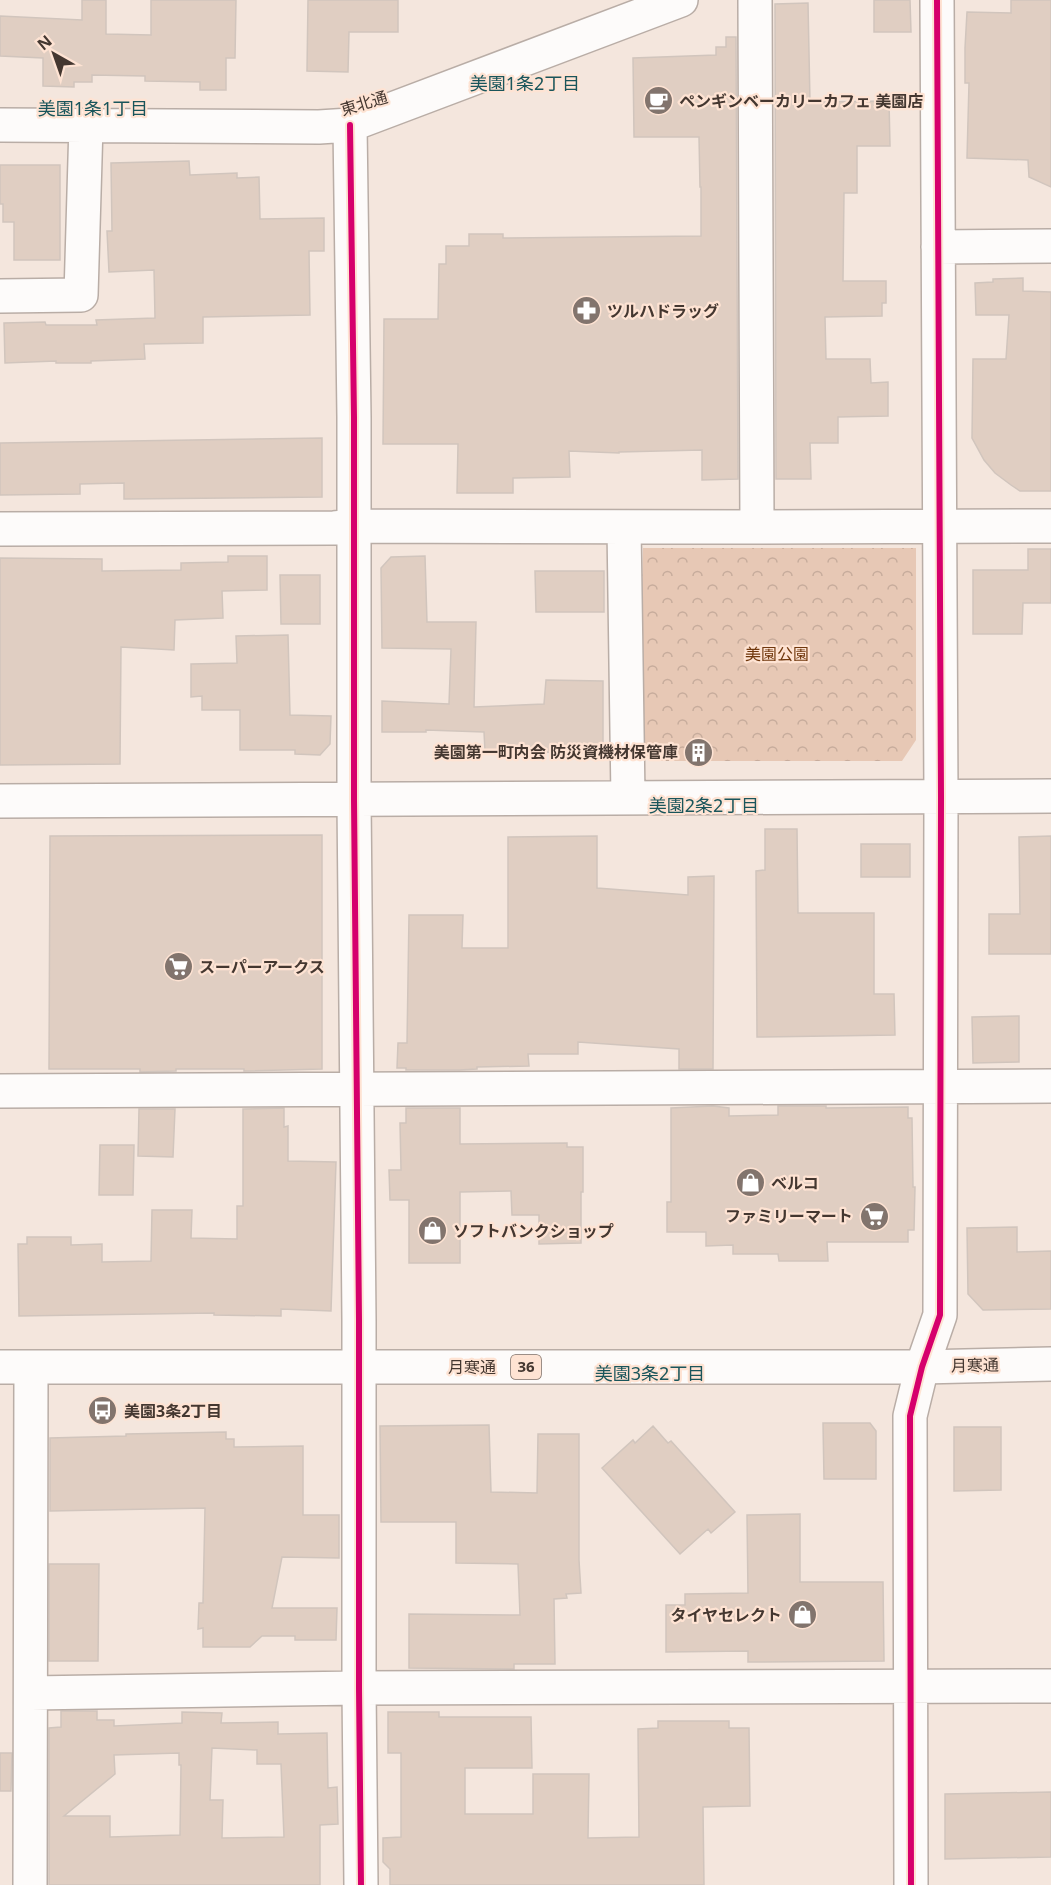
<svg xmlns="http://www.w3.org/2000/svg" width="1051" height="1885" font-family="'Noto Sans','Noto Sans JP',sans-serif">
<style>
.forest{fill:url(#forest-crowns)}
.building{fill:#e0cec2;stroke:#d1c5bd;stroke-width:1.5;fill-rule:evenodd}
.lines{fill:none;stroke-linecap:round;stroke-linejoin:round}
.minor-casing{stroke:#b9ada6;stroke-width:36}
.highway-casing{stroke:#b9ada6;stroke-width:36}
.minor{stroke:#fdfbfa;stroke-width:33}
.highway{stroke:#fdfbfa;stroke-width:33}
.cycleway-casing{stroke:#fee3d3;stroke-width:10}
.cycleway{stroke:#d6006c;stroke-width:6}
.labels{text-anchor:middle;stroke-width:4.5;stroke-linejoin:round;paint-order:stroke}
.shield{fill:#fee3d3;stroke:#7c6b61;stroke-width:1.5}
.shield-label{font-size:15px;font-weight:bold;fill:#443730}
.poi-label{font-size:16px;font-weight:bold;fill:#443730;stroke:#fee3d3;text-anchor:start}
.street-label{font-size:16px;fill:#443730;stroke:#fee3d3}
.park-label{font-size:16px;fill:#70370c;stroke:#fee3d3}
.neighbourhood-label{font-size:18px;fill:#19555b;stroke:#fee3d3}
</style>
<defs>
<pattern id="forest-crowns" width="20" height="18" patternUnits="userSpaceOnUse" patternTransform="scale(1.5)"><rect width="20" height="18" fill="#e7c8b5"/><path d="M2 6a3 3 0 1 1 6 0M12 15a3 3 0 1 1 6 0" fill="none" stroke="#c7ac9c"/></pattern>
</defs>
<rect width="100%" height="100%" fill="#f4e6dd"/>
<path class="forest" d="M643 548H916V740L902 761H651L638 748Z"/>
<path class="building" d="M82 0H106V34L151 35V0H236L235 58H226V90H200V82L145 81V76L92 75V82H74V87L43 86V58L0 56V16L82 20Z
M308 0H398V32H349L348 72 307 71Z
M874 0H910L911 32H874Z
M1011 0H1051V187L1029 177 1028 160 967 158 969 83H965V48L967 12 1011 13Z
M808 3 810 102 889 101 890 146H857V193H844L843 281H886V303H882V316L825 317 826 359H870L871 383 888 382V416L838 417V443H810L811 479H776L775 4Z
M726 37H736L738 479 702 480V450L619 452V453L569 451 570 477 513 478V493H457L458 444H383L384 319H438L439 264H446V246H469V234H503V238L701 236V187H700L699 137H634L633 58 716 55V47H726Z
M189 161 190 175 237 173V178L259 177 260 219 324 218V251H309L310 315 203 317V343L144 344 145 359 91 361V363H56V361L5 363 4 323 45 322 46 325H97L96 320 155 318 154 270 109 272 107 231H112L111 163Z
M0 165H60V260H14V222H3V204H0Z
M1023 278V291L1051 292V491H1020L1011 485 995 473 984 460 972 438 973 359H1006L1009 315H976L975 283 993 282V279Z
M322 438V497L124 499V483L80 484V494L0 495V443Z
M1028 549H1051V603H1023L1022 634H973V570H1028Z
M228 556H267V590L222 591 223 618 175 620 174 650 121 647 120 764 0 765V558L102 559V571L181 570V563L228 562Z
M425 556 427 622H476L474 707 544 704 546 680 603 681V747H597V753L485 751 484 732 426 730V732H382V701L449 704 451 649 382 648 381 568 391 557Z
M535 571H604V612H536Z
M280 575H320V624H281Z
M288 635 290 715 331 716 330 744 320 755 295 754V750H240V710H202V696L191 697V664L237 663 236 636Z
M765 829H797L798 913H874V994H894L895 1035 757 1037 756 871 765 870Z
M322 835V1069L244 1071V1069H176V1071L140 1072V1069H49L50 836Z
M597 836V888L688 895V877L714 876 713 1069H679V1049L578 1042V1054H528L529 1066 477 1067V1069L459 1070H406V1068H397L398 1043H407L409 915H463L462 948H508V837Z
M1051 836V954H989V914H1020L1019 837Z
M861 844H910V877H861Z
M1019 1016V1062L973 1063 972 1017Z
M713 1106 729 1108V1116L778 1115V1106H826V1108L908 1107V1118H912L913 1187H915L914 1230H908V1242H827L828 1261H779L778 1254H733V1245L706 1246V1232H667V1202H671V1108Z
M284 1108V1127L288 1126V1161L336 1162 331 1311 281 1309V1316L214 1315V1313L19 1316 18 1244H27V1237H71V1245L102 1244V1262L151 1261 152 1210H192L191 1238 237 1239V1206H243V1109Z
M406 1108H460V1144L567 1143V1147H583V1192H581V1243L539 1244V1215H512L511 1191 460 1192V1263H409V1200H390L389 1170H401L400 1123H406Z
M139 1109H175L173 1157 138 1156Z
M100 1145H134L133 1195H99Z
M1017 1227V1252L1051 1251V1309L983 1310 968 1294 967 1228Z
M823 1423H870L876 1431V1479H824Z
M489 1425 491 1492 537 1493 538 1434H579V1560L581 1593 566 1594 567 1598 554 1599 555 1664H514V1669L409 1668V1614L520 1615 518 1564 456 1563V1522H381L380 1426Z
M653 1426 668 1443 671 1441 735 1512 711 1533 708 1529 680 1554 602 1468 633 1440 635 1443Z
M954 1427H1001V1490L954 1491Z
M226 1432V1439H234V1447L303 1446V1515H339V1558L282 1557 272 1608H337L336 1640H295V1636H262L250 1647H203V1628L198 1629 199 1603H203L205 1508 50 1511V1438L126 1436V1434Z
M800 1514V1582H883L884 1661 748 1662V1651L666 1652V1605H685V1594L748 1593 747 1515Z
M49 1564H99L98 1661H49Z
M61 1711H97V1720H114V1726L182 1723V1712L222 1713 221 1723 278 1722V1734L327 1733 328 1788 337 1787 338 1824 320 1825V1885H49V1728L61 1727ZM212 1748 257 1750V1764H281L284 1837 222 1838 223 1800H210ZM179 1753V1765H181L180 1835 110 1837V1816H64L115 1774 114 1755Z
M388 1712H439V1717H531L532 1768H465V1814H533V1774H589L588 1838 639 1837 638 1729 658 1728V1721H729V1728H749L750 1806 703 1807 704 1885H390V1869L383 1862V1838L401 1837V1753H388Z
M0 1753H12L11 1791H0Z
M1051 1792V1857L945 1859V1794Z"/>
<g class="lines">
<defs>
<path id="minor" d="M755 0 757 527
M0 125 319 127 350 125 681 0
M350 125 354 417V800L359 1320V1688L361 1885
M938 247 1051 246
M0 296 81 295 86 125
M624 527 628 798
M0 529 334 528 354 526 757 527 1051 526
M0 801 1051 796
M0 1091 1051 1086
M31 1693 359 1688 1051 1686
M30 1885 31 1368
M911 1885 910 1416 922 1367 940 1315 941 797 937 0"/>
<path id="highway" d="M0 1367H922L1051 1364"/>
</defs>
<use href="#minor" class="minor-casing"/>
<use href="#highway" class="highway-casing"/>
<use href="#minor" class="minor"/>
<use href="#highway" class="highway"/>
<defs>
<path id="cycleway" d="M350 125 354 417V800L359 1320V1688L361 1885
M911 1885 910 1416 922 1367 940 1315 941 797 937 0"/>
</defs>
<use href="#cycleway" class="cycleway-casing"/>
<use href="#cycleway" class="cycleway"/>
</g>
<defs>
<symbol id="cafe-disc" viewBox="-11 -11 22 22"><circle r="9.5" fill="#82746d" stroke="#fee3d3"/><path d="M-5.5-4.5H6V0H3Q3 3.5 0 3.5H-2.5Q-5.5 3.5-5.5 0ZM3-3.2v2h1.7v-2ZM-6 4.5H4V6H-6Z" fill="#fff"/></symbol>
<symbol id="pharmacy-disc" viewBox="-11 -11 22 22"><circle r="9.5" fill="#82746d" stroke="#fee3d3"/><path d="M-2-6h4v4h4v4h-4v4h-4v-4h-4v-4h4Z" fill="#fff"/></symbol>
<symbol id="building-disc" viewBox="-11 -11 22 22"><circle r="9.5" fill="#82746d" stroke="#fee3d3"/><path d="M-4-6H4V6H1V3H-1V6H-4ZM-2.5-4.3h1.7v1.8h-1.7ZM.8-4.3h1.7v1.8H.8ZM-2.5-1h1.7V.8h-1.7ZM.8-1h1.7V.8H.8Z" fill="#fff"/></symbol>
<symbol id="supermarket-disc" viewBox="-11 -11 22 22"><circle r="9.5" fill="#82746d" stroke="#fee3d3"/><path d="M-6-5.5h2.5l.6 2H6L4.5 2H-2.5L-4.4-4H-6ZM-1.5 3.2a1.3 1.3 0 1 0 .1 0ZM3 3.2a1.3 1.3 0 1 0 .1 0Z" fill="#fff"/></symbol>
<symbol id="shop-disc" viewBox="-11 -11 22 22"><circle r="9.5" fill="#82746d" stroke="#fee3d3"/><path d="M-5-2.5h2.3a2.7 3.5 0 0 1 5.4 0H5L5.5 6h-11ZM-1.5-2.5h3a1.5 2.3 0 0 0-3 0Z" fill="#fff"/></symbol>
<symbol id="bus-disc" viewBox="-11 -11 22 22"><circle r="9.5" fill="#82746d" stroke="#fee3d3"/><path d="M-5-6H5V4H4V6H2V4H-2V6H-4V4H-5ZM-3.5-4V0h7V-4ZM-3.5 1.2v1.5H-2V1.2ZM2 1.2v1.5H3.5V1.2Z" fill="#fff"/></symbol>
</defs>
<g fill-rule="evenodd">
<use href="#cafe-disc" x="642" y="84" width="33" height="33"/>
<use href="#pharmacy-disc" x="570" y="294" width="33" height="33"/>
<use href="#building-disc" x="682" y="736" width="33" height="33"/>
<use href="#supermarket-disc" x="162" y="950" width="33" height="33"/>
<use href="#shop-disc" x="734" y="1166" width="33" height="33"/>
<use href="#supermarket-disc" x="858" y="1200" width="33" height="33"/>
<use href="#shop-disc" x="416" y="1214" width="33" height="33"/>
<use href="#bus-disc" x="86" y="1394" width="33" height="33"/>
<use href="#shop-disc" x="786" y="1598" width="33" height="33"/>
</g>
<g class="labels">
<rect class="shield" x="511" y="1355" width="30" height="24" rx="4.5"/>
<g class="shield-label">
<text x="526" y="1372">36</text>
</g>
<g class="poi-label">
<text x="679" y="107">ペンギンベーカリーカフェ 美園店</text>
<text x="607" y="317">ツルハドラッグ</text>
<text x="678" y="758" text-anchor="end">美園第一町内会 防災資機材保管庫</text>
<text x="199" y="973">スーパーアークス</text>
<text x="771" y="1189">ベルコ</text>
<text x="853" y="1222" text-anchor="end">ファミリーマート</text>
<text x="453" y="1237">ソフトバンクショップ</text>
<text x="124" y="1417">美園3条2丁目</text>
<text x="782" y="1621" text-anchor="end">タイヤセレクト</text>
</g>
<g class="street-label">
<text transform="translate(364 103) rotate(-17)" y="6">東北通</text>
<text transform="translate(975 1365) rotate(-1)" y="6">月寒通</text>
<text x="472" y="1373">月寒通</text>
</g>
<g class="park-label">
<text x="777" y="660">美園公園</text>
</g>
<g class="neighbourhood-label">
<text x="525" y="90">美園1条2丁目</text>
<text x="93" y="115">美園1条1丁目</text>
<text x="704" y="812">美園2条2丁目</text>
<text x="650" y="1380">美園3条2丁目</text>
</g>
</g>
<g transform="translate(54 54) rotate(320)" stroke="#fee3d3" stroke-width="4.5" paint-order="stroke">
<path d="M0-4.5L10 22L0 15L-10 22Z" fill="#443730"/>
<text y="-9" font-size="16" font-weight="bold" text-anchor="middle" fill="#443730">N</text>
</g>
</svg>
